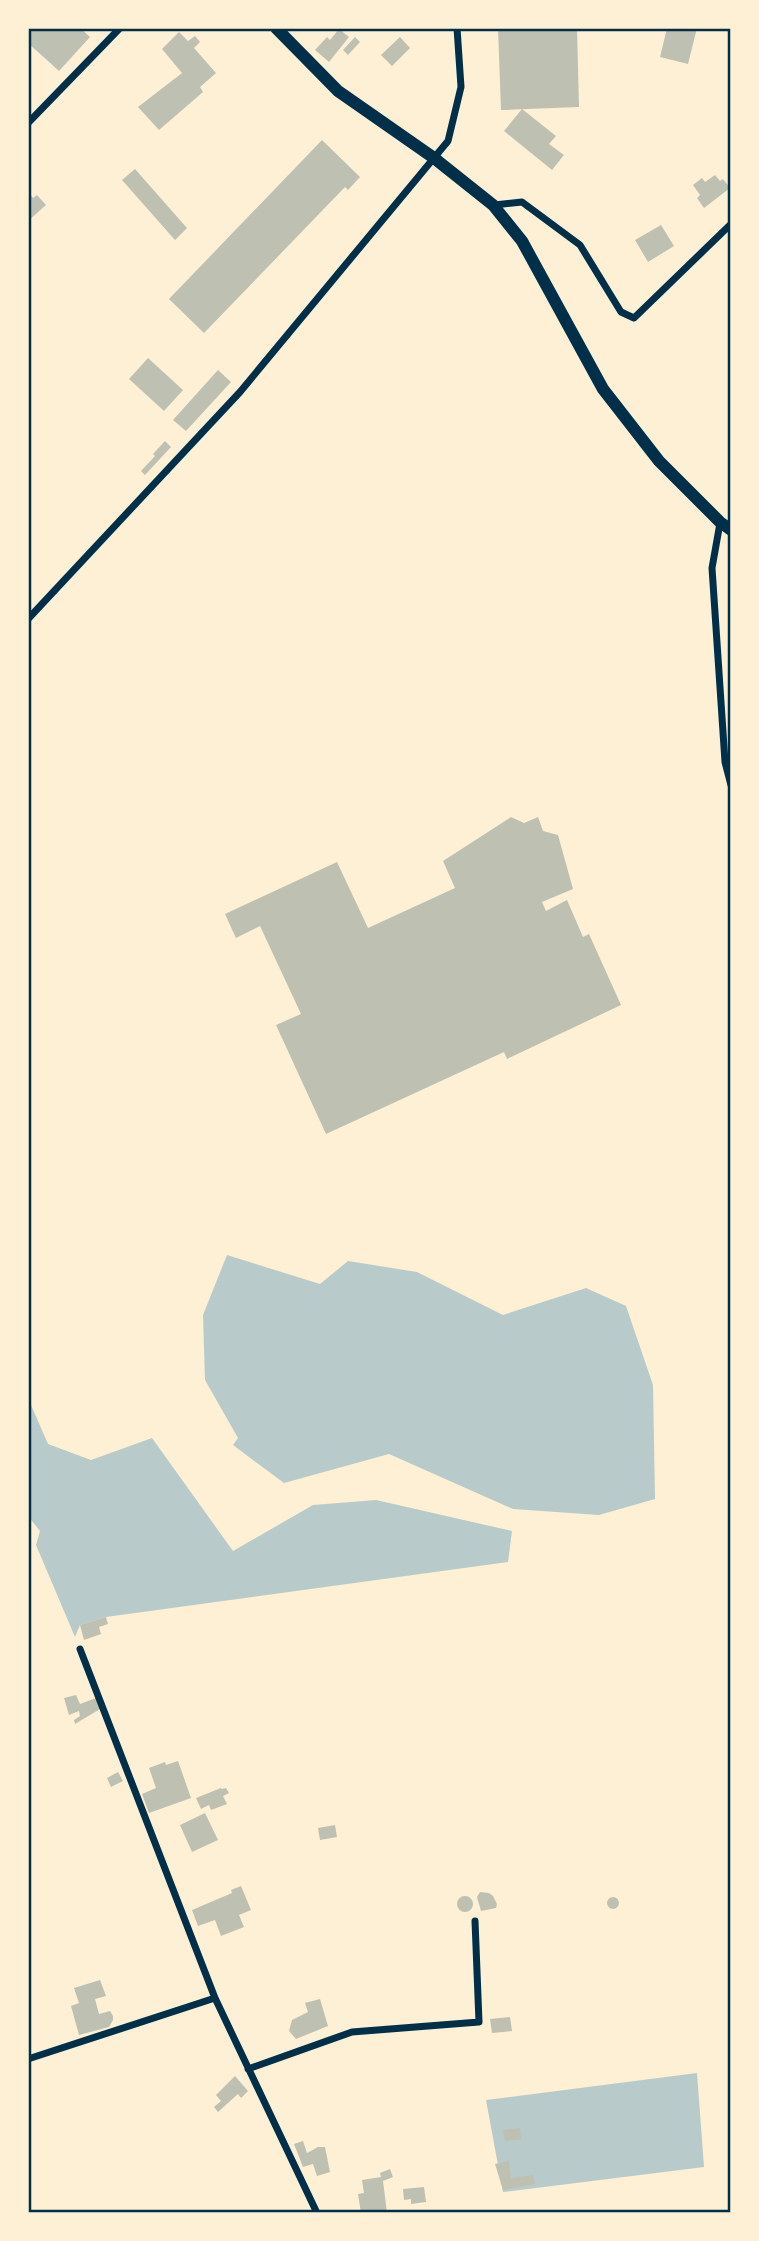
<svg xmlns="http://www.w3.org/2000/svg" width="759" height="2241" font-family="'Titillium Web',sans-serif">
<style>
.green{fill:#b9caca}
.building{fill:#bec0b2}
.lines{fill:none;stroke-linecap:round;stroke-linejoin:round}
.minor{stroke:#003049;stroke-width:7}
.secondary{stroke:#003049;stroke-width:12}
.neatline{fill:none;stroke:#003049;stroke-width:2.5}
</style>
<rect width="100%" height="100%" fill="#fdf0d5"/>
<path class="green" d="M227 1255 320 1284 348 1261 417 1272 503 1315 586 1288 626 1306 653 1385 655 1499 599 1515 513 1509 389 1454 284 1483 233 1445 238 1438 205 1380 203 1315Z
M28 1398 48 1444 91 1460 152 1438 233 1551 313 1505 376 1500 512 1531 508 1562 106 1617 80 1625 75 1637 36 1545 40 1531 28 1516Z
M697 2073 704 2167 503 2192 486 2100Z"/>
<path class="building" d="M32 28H80L90 37 59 71 28 43V33Z
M498 28H577L579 107 501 110Z
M667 28H697L688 64 660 57Z
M339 29 349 37 329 62 315 50 327 37 330 40Z
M179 32 188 41 195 36 200 42 194 48 216 73 200 87 203 92 159 130 138 107 182 73 162 49Z
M355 37 360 42 348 55 343 50Z
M400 37 410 48 392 66 381 55Z
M522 109 556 136 549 144 564 155 552 170 504 131Z
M322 140 360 177 348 190 345 187 204 333 169 299Z
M135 169 187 228 175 240 122 180Z
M715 175 720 181 723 179 730 188 704 208 697 198 700 195 693 185 702 178 705 182Z
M28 192 33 198 37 195 46 205 28 221Z
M661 225 674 246 648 262 635 240Z
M148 358 183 390 164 411 129 379Z
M218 370 231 382 186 431 173 420Z
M165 441 171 447 145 475 141 471 155 456 153 454Z
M511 817 524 823 538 817 543 831 558 835 573 889 542 902 546 911 567 900 583 937 589 934 621 1005 507 1059 504 1052 326 1134 276 1025 301 1014 260 926 236 938 225 914 337 862 368 928 455 888 443 861Z
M106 1617 108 1624 99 1627 101 1634 84 1640 80 1625Z
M76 1695 80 1704 96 1698 100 1709 75 1724 74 1720 80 1716 79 1711 69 1715 64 1698Z
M178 1761 191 1798 149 1813 142 1794 156 1788 149 1768 165 1762 166 1765Z
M118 1772 123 1781 111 1787 107 1778Z
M221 1788 222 1789 226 1788 229 1793 223 1796 227 1804 211 1810 209 1805 201 1809 196 1798Z
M205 1813 218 1840 192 1852 180 1825Z
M335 1825 337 1837 320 1840 318 1828Z
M241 1886 251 1910 239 1915 244 1927 221 1936 215 1920 198 1926 192 1910 232 1893 231 1890Z
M480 1892 489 1893 493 1896 497 1904 496 1908 481 1911 477 1897Z
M457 1904a8 8 0 1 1 16 0a8 8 0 1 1-16 0Z
M607 1903a6 6 0 1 1 12 0a6 6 0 1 1-12 0Z
M100 1980 106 1996 95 1999 99 2014 110 2011 113 2016V2020L109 2027 79 2035 71 2006 79 2003 74 1988Z
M320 1999 328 2026 296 2039 289 2031 292 2020 308 2012 305 2003Z
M510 2017 512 2031 492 2033 490 2019Z
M235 2076 248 2091 241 2098 238 2094 218 2112 214 2107 221 2101 216 2095Z
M520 2128 521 2139 505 2141 503 2130Z
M303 2141 307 2153 318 2147H325L330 2172 317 2176 313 2164 303 2167 294 2144Z
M509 2161 511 2178 533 2175 535 2184 503 2190 495 2164Z
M390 2169 393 2177 383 2181 387 2213H361L358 2194 364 2193 362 2180 381 2177 380 2173Z
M424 2187 426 2202 411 2204V2199L404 2200 403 2189Z"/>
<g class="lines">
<path class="minor" d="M28 123 120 28
M494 205 522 202 580 245 621 312 634 318 731 224
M720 523 712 568 725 762 731 785
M28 619 240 392 448 141 461 87 457 28
M80 1649 215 1998 317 2213
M28 2059 215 1998
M248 2069 352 2032 479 2022 475 1921"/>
<path class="secondary" d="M276 28 338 91 434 158 493 205 522 241 603 389 659 461 720 522 731 530"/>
</g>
<rect width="759" height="2241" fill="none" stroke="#fdf0d5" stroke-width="60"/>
<rect x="30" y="30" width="699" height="2181" class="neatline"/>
</svg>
